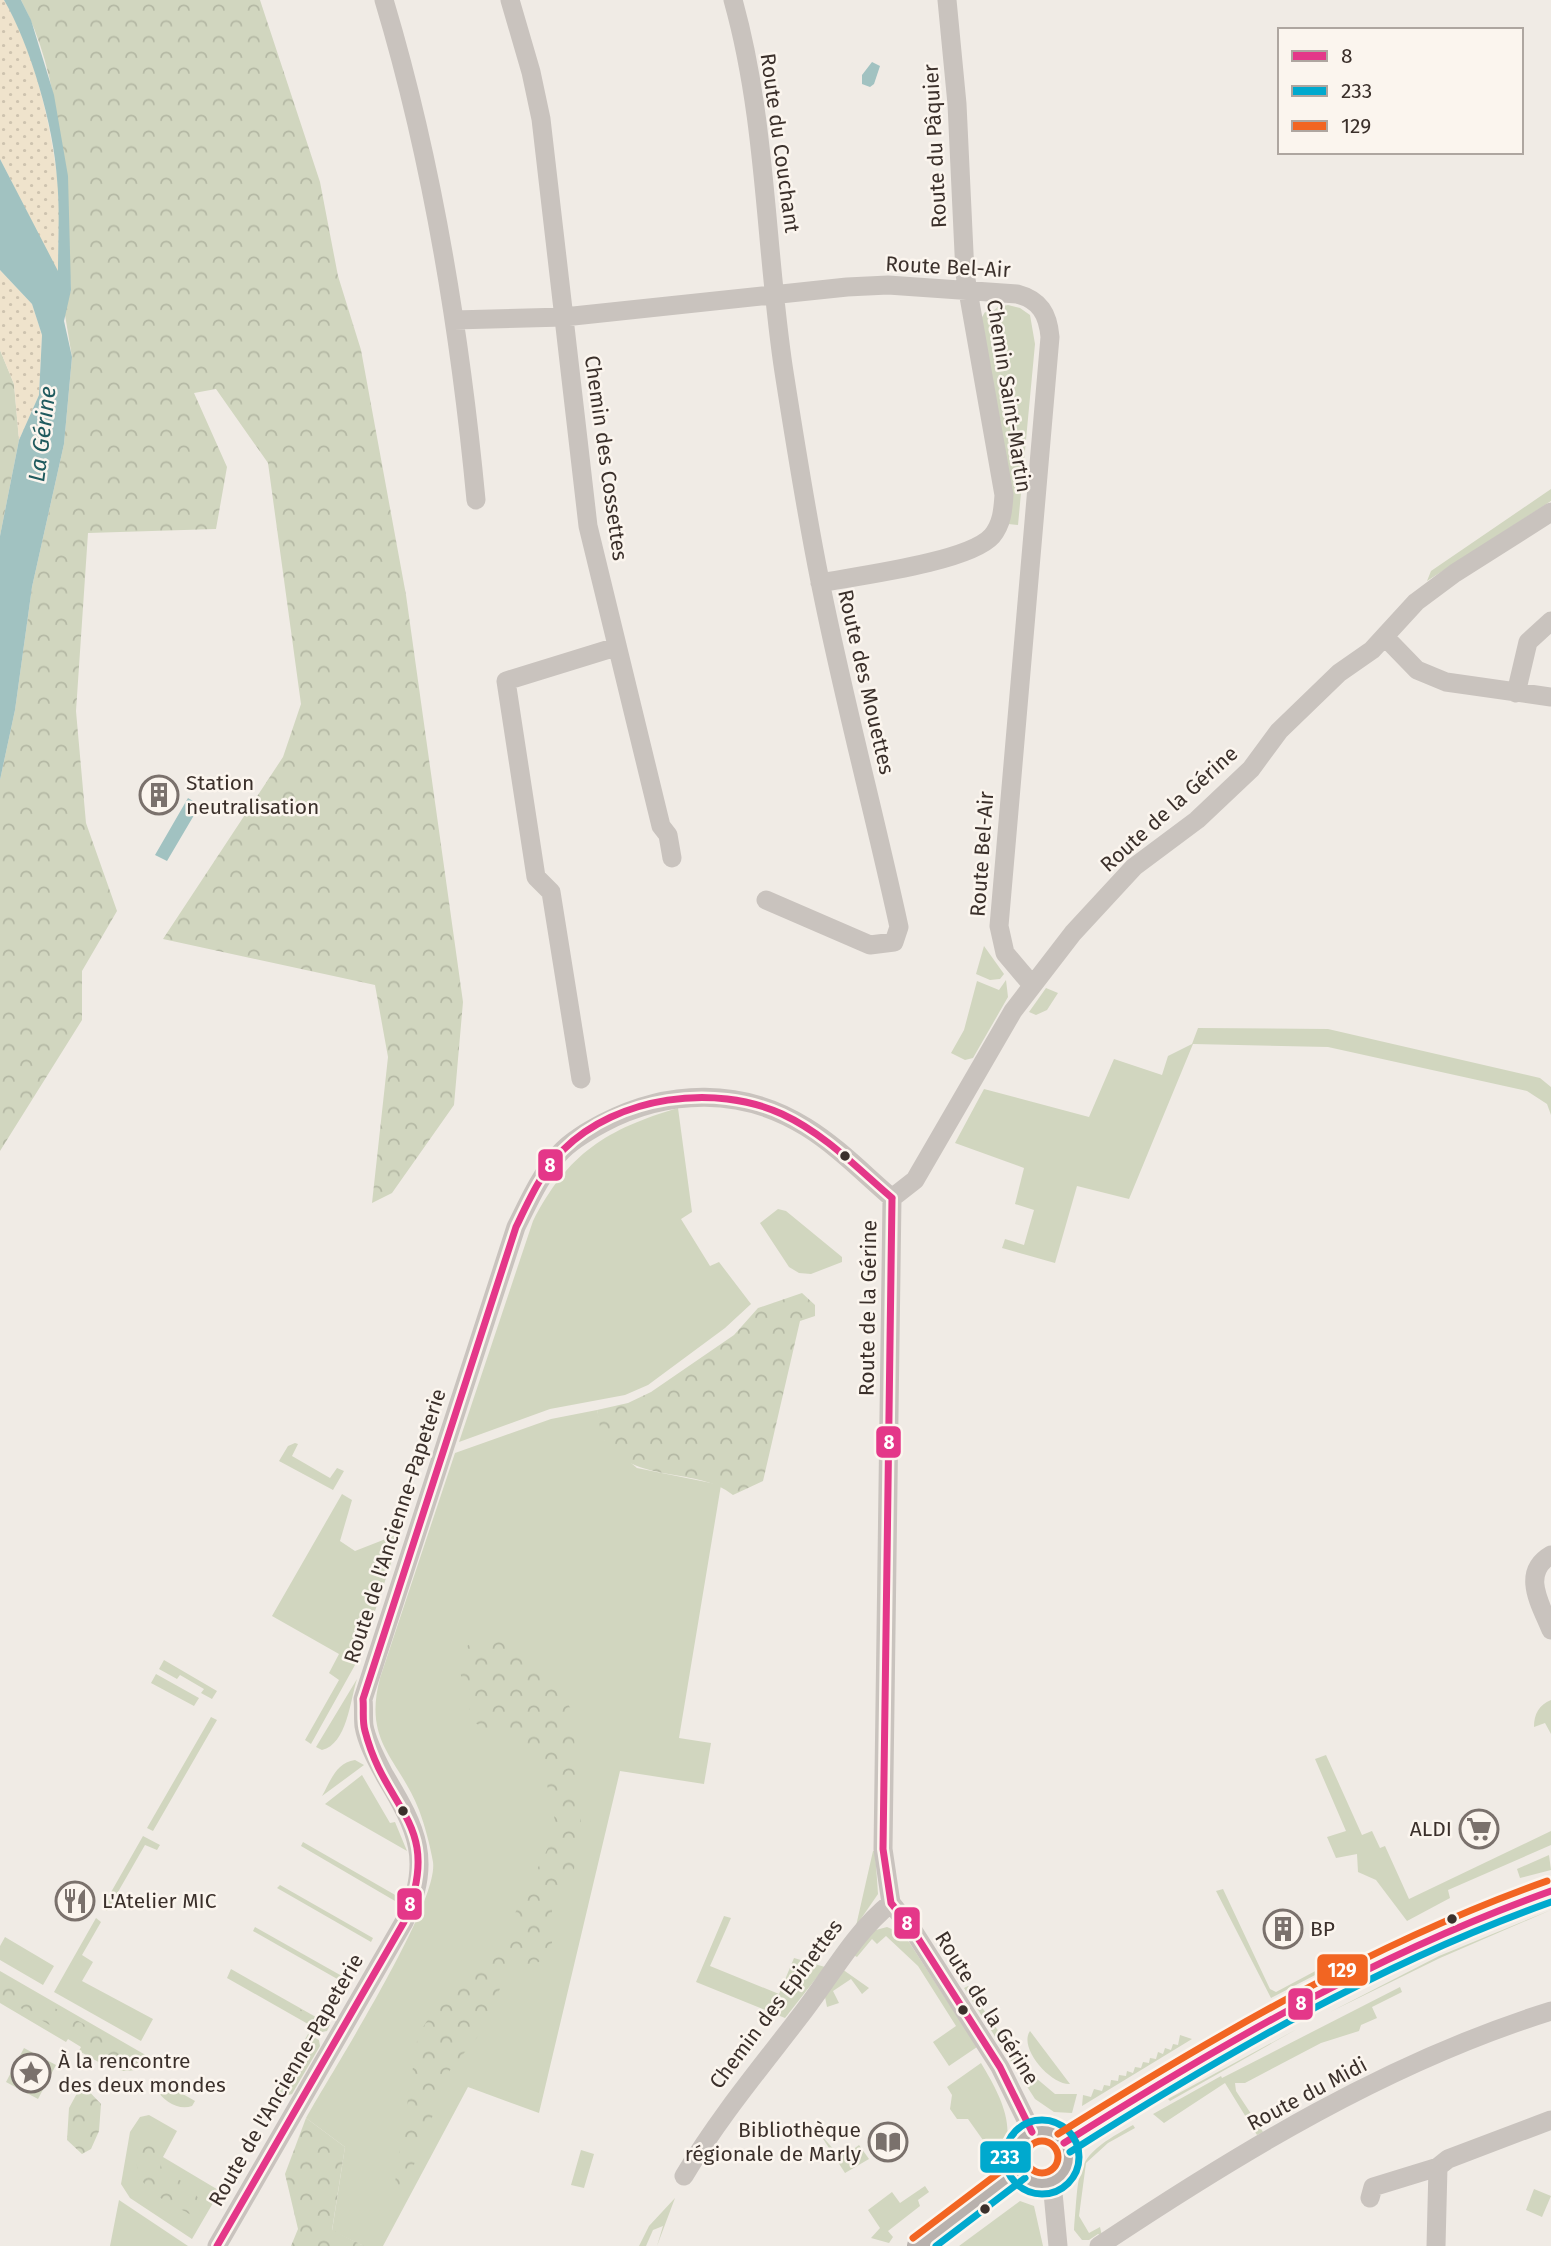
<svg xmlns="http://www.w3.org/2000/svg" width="1551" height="2246" font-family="'Fira Sans',sans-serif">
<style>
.green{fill:#d1d6bf}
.forest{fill:url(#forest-crowns)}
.sand{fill:url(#sand-dots)}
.water{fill:#a1c2c1}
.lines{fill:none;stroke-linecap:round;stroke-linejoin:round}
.minor{stroke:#c9c3be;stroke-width:19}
.major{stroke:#b8b1ad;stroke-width:24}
.bus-1-casing{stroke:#fbf5ee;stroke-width:12}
.bus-2-casing{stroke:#fbf5ee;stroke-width:12}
.bus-3-casing{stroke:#fbf5ee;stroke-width:12}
.bus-1{stroke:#e43789;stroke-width:7}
.bus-2{stroke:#00a9ce;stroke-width:7}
.bus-3{stroke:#f26522;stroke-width:7}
.bus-dot{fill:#3b302b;stroke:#fbf5ee;stroke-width:2.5}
.labels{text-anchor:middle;stroke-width:5;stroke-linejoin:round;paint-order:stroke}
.street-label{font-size:21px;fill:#3b302b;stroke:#fbf5ee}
.poi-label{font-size:21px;fill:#3b302b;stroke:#fbf5ee;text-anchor:start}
.water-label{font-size:23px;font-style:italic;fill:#1f5a5e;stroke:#fbf5ee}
.line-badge{stroke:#fbf5ee;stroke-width:2.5}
.badge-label{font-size:19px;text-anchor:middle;font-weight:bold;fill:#fff}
</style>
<defs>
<pattern id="forest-crowns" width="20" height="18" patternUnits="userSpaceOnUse" patternTransform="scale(1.75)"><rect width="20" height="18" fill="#d1d6bf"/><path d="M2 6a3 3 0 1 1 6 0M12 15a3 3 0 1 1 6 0" fill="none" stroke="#b4b8a4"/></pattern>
<pattern id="sand-dots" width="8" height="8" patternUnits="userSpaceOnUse" patternTransform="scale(1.75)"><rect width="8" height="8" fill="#efe3cc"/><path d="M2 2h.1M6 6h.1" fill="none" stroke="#cec3af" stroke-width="1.8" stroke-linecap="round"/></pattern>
</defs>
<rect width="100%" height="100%" fill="#f0ebe5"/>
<path class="green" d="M1008 305 1020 308 1030 315 1035 344 1018 525 1008 524 981 319 985 312 989 314 998 307Z
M1551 489V501L1427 581 1431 571Z
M984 946 1004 974 1000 979 990 980 976 974Z
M1006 980 1008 997 973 1058 965 1060 951 1053 964 1030 977 981 999 990Z
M1046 988 1058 993 1047 1010 1036 1015 1029 1012Z
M1198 1028 1328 1029 1540 1078 1551 1087V1115L1547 1104 1527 1091 1328 1047 1193 1044 1129 1199 1077 1186 1055 1263 1002 1248 1005 1239 1024 1245 1034 1210 1015 1204 1024 1168 955 1143 984 1089 1089 1117 1114 1059 1162 1075 1168 1056 1192 1044Z
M678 1108 692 1212 681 1219 710 1266 719 1262 751 1304 725 1328 648 1385 625 1395 550 1409 459 1442 533 1221C568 1153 607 1129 678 1108Z
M778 1209 786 1211 842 1257V1262L811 1274 799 1273 789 1267 760 1223Z
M597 1410 605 1441 637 1468 721 1485 679 1738 711 1743 704 1784 620 1771 539 2113 468 2087 383 2246H364L332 2231 345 2147 306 2118C331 2073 439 1904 433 1862 430 1845 425 1826 419 1810 398 1757 363 1743 380 1678L455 1453 551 1419Z
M295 1443 298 1444 292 1456 330 1478 337 1468 344 1471 333 1490 279 1461 288 1446Z
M342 1494 352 1500 340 1541 355 1551 401 1533 360 1656 311 1744 305 1740 339 1680 329 1673 339 1654 272 1616Z
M164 1660 217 1691 212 1699 201 1693 204 1689 180 1675 177 1679 159 1669Z
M156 1674 199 1698 194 1706 151 1683Z
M357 1679C350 1701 347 1744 322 1750L316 1747Z
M1551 1700V1734L1545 1723 1534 1727C1534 1714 1539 1705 1551 1700Z
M211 1717 217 1720 153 1831 147 1828Z
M1326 1755 1362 1835 1372 1831 1380 1848 1385 1846 1409 1899 1551 1831V1845L1448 1890 1450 1898 1407 1921 1376 1880 1358 1872 1357 1854 1336 1858 1327 1837 1346 1831 1315 1759Z
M355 1760 364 1765 322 1796C331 1780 336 1763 355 1760Z
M362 1775 390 1823 395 1822 407 1851 325 1804Z
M143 1836 160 1845 157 1850 145 1845 107 1911 102 1908Z
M303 1842 397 1896 395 1901 301 1846Z
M873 1851H875L878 1894 856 1926Z
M1549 1855 1551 1870 1520 1878 1517 1869Z
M280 1885 373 1938 371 1942 277 1888Z
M1223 1889 1270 1989 1276 1992 1321 1968 1319 1973 1271 1998 1216 1891Z
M1551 1910 1440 1958 1330 2012 1439 1956Z
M724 1916 731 1918 710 1966 779 1994 794 1958 825 1967 785 2018 696 1982Z
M96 1918 101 1922 82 1955 93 1962 82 1981 153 2019 141 2041 54 1992Z
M255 1927 349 1980 346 1984 253 1931Z
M887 1927 901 1933 909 1942 977 2047 949 2066 933 2042 956 2026 918 1966 886 1936 877 1944 872 1939 857 1957 851 1954 872 1931Z
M5 1937 54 1966 43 1985 0 1960V1946Z
M231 1969 330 2025 327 2031 322 2032 227 1978Z
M842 1969 869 1988 862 1994 851 1979 833 1991 839 2003 827 2007 825 1997Z
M0 1971 149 2057C132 2086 101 2063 79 2051L81 2047 68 2039 66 2042 0 2003Z
M968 1986 974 1988 981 1997 977 2000 1032 2080 1036 2078 1055 2094H1077L1072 2113 1054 2112 1035 2099 964 1988Z
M1400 1987 1402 1992 1372 2007 1377 2018 1361 2025 1359 2031 1321 2043 1245 2083H1235L1236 2091 1263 2132 1257 2135 1225 2083 1164 2123 1153 2114 1221 2076 1222 2078Z
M1297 2029 1170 2101 1168 2099Z
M1030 2031 1070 2084C1051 2085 1018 2048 1030 2031Z
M308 2034 319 2040 320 2046 292 2094 286 2096 277 2090Z
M1180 2035 1192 2039 1082 2106 1083 2095 1091 2097 1094 2089 1102 2091 1104 2085 1110 2086 1111 2080 1118 2081 1119 2075 1126 2076 1127 2071 1133 2073 1135 2067 1141 2068 1143 2062 1149 2063 1150 2058 1156 2059 1158 2052 1163 2054 1165 2048 1171 2050 1173 2044 1178 2045Z
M24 2048 56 2065 38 2099 6 2082Z
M981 2063C1002 2098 1027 2143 984 2175L978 2166 986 2161 982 2156 990 2150 968 2119H957L950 2109 952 2095 947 2087Z
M160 2081 195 2101 192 2106C179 2111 162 2101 157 2089Z
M149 2115 177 2131 163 2157 220 2191 192 2239 130 2198 121 2184 130 2132 140 2117Z
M1133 2125 1135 2128 1108 2143 1086 2163 1079 2216 1089 2233 1100 2227 1102 2236 1098 2234 1089 2240H1082L1074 2230C1080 2165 1073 2158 1133 2125Z
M820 2134 836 2152 848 2153 859 2145 869 2159 845 2173Z
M581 2150 594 2154 584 2188 571 2185Z
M925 2186 929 2192 918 2200 920 2206 888 2231 893 2237 889 2243 871 2238 880 2228 868 2210 892 2192 900 2203Z
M1534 2189 1551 2196 1542 2217 1526 2210Z
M675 2198 657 2246 663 2226 653 2230 646 2246H639L649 2226Z
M119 2200 188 2246H110Z
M1020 2201 1034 2206 1043 2246H959Z"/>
<path class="forest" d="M21 0H260L320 182 338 276 361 350 406 595 463 1002 454 1105 392 1193 372 1203 388 1057 375 985 163 939 283 757 301 704 268 463 216 389 194 393 227 467 216 529 88 533 76 711 86 823 117 911 82 971V1020L0 1151V780L15 710 32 587 64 444 72 357 64 309 71 290C63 194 67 87 21 0Z
M0 350 14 384 19 440 0 536Z
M802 1293 815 1305V1316L800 1321 763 1481 733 1495C697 1466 636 1485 605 1442 600 1434 599 1419 597 1410L628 1403 651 1392 734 1335 758 1308Z
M502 1637 553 1678 572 1711 582 1836 574 1869 552 1895V1943L539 1962 509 1969 479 2035 450 2070 401 2199 393 2195 418 2035 445 1993 502 1939 557 1830 541 1757 473 1722 459 1668 468 1645Z
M0 1978 140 2055V2060L133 2066H120L0 1996Z
M278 1997 323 2022 324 2027 320 2028 275 2002Z
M82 2084 101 2104 99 2131 91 2149 82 2154 67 2140 69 2108Z
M306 2118 345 2147 332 2230 364 2246H291L298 2229 285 2174Z
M149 2136 161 2138 158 2153 162 2170C180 2180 194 2186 202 2206L191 2215C156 2194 136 2193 135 2147Z"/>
<path class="sand" d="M0 0H4C34 51 49 117 57 175 61 207 58 241 58 273L0 159Z
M0 270 32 304 42 335 39 395 19 440 14 384 0 350Z"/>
<path class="water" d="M4 0H21L31 20 54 95 68 176 71 290 64 321 72 357 64 444 32 587 15 710 0 780V536L19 440 39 395 42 335 32 304 0 270V159L58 271C58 240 60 210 57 179 54 127 30 44 4 0Z
M872 62 880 66 874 84 870 87 862 84V75Z
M188 798 200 805 167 861 155 855Z"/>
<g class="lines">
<path class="minor" d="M384 0C433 163 460 331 476 500
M510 0 531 72 541 119 588 526 661 826 668 835 672 858
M733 0C767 121 765 249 784 372 795 442 806 512 820 581 843 697 874 812 899 927L894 942 870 945 766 900
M454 320 564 317 847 287 888 285 1017 294C1040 300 1048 314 1050 337L999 926 1005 953 1032 985
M820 583C857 576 969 562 992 536 1002 524 1003 510 1004 495L965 274 957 104 947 0
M1385 637 1417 670 1446 682 1551 697
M1516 693 1528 642 1551 621
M581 1079 551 892 536 877 506 681 616 647
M892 1198 883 1849 891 1903 914 1932 1000 2067 1032 2132
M892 1198 915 1180 1013 1011 1073 933 1134 867 1197 820 1251 769 1279 731 1339 673 1372 650 1416 602 1455 573 1551 512
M1551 1555C1520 1573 1541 1605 1551 1630
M684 2176C719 2117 762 2066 804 2011 833 1973 854 1933 891 1903
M1052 2182 1058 2246
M1370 2198 1373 2187 1438 2167
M217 2246 404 1922C433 1862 417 1829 385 1776 377 1761 367 1743 364 1726 363 1718 364 1708 363 1699L516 1227C529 1201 540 1176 559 1154 570 1141 588 1131 603 1123 668 1089 742 1087 806 1127 837 1146 864 1174 892 1198
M1099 2246C1240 2152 1388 2062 1551 2011
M1436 2246 1438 2167 1448 2159 1551 2120"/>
<path class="major" d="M1016 2157a26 26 0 1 1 52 0a26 26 0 1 1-52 0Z
M1064 2143C1142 2093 1223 2048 1304 2004 1387 1960 1462 1921 1551 1891
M919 2246 1019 2170"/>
<defs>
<path id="bus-1" d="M892 1198 883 1849 891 1903 914 1932 1000 2067 1032 2132
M1064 2143C1218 2046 1380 1952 1551 1891
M217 2246 404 1922C445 1823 386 1813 365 1731 362 1721 364 1710 363 1699L516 1227C529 1200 542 1171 563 1150 617 1096 715 1083 782 1114 825 1134 857 1168 892 1198"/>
<path id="bus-2" d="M1005 2157a37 37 0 1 1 74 0a37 37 0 1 1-74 0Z
M1070 2152C1221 2056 1382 1962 1551 1902
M936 2246 1025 2178"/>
<path id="bus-3" d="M1058 2134C1213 2037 1375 1942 1547 1881
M1026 2157a16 16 0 1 1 32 0a16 16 0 1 1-32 0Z
M913 2238 1013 2162"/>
</defs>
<use href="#bus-1" class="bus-1-casing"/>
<use href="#bus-2" class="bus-2-casing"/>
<use href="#bus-3" class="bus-3-casing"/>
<use href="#bus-1" class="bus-1"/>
<use href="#bus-2" class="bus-2"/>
<use href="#bus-3" class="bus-3"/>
</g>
<defs>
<symbol id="building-ring" viewBox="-11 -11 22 22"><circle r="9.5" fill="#fbf5ee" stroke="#7a716c" stroke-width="1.5"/><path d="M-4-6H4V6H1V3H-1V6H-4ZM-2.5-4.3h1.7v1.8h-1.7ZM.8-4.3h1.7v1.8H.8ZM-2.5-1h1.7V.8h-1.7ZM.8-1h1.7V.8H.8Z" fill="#7a716c"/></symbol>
<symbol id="supermarket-ring" viewBox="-11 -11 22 22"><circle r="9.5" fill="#fbf5ee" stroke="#7a716c" stroke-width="1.5"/><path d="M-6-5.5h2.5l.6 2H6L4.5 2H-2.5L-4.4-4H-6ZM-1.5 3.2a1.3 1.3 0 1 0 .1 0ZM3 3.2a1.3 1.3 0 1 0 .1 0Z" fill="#7a716c"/></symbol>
<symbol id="restaurant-ring" viewBox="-11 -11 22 22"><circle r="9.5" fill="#fbf5ee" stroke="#7a716c" stroke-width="1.5"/><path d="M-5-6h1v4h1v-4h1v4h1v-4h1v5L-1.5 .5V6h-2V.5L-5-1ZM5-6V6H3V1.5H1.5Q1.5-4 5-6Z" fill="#7a716c"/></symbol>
<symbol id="sight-ring" viewBox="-11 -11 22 22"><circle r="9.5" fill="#fbf5ee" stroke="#7a716c" stroke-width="1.5"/><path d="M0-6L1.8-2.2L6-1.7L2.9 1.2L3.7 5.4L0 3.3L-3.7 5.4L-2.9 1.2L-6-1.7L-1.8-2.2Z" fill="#7a716c"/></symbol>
<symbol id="library-ring" viewBox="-11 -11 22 22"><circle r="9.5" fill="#fbf5ee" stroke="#7a716c" stroke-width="1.5"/><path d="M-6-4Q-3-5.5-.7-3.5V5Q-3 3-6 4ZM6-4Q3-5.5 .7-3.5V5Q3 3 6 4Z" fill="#7a716c"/></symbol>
</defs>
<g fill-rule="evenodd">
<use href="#building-ring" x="137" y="773" width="44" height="44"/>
<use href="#supermarket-ring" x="1457" y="1807" width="44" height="44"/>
<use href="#restaurant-ring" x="53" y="1879" width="44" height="44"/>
<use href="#building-ring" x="1261" y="1907" width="44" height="44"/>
<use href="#sight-ring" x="9" y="2051" width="44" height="44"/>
<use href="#library-ring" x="866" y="2120" width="44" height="44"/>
</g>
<g class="bus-dot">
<circle cx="845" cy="1156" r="6"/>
<circle cx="403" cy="1811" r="6"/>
<circle cx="1452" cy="1919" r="6"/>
<circle cx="963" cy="2010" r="6"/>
<circle cx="985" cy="2209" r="6"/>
</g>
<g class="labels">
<g class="street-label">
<text transform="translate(780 143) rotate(82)" y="7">Route du Couchant</text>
<text transform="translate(935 146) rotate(-93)" y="7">Route du Pâquier</text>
<text transform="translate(948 267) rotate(3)" y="7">Route Bel-Air</text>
<text transform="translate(1009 396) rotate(81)" y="7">Chemin Saint-Martin</text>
<text transform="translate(606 458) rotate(82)" y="7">Chemin des Cossettes</text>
<text transform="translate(866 682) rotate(77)" y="7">Route des Mouettes</text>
<text transform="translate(1169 809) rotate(-42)" y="7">Route de la Gérine</text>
<text transform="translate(982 854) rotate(-86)" y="7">Route Bel-Air</text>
<text transform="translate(868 1308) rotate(-89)" y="7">Route de la Gérine</text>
<text transform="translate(395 1526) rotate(-72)" y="7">Route de l'Ancienne-Papeterie</text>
<text transform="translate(776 2004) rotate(-53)" y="7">Chemin des Epinettes</text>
<text transform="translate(987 2008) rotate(58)" y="7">Route de la Gérine</text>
<text transform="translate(286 2080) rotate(-60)" y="7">Route de l'Ancienne-Papeterie</text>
<text transform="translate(1307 2094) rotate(-28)" y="7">Route du Midi</text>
</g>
<g class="poi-label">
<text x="186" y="790">Station<tspan x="186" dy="24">neutralisation</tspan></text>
<text x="1452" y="1836" text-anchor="end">ALDI</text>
<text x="102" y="1908">L'Atelier MIC</text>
<text x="1310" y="1936">BP</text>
<text x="58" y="2068">À la rencontre<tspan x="58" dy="24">des deux mondes</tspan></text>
<text x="861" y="2137" text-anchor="end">Bibliothèque<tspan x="861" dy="24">régionale de Marly</tspan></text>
</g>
<g class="water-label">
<text transform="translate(42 434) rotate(-83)" y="8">La Gérine</text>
</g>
</g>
<g class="line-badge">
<rect x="537" y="1148" width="27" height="34" rx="7" fill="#e43789"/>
<rect x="875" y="1425" width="27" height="34" rx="7" fill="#e43789"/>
<rect x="396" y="1887" width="27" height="34" rx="7" fill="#e43789"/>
<rect x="893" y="1906" width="28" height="34" rx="7" fill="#e43789"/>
<rect x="1316" y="1953" width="53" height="34" rx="7" fill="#f26522"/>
<rect x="1287" y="1987" width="27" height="34" rx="7" fill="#e43789"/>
<rect x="979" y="2140" width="53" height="34" rx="7" fill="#00a9ce"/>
</g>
<g class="badge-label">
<text x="550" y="1172">8</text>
<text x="889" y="1449">8</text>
<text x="410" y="1911">8</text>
<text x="907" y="1930">8</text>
<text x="1342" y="1977">129</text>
<text x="1301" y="2010">8</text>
<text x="1005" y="2164">233</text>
</g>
<rect x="1278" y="28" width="245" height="126" fill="#fbf5ee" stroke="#aea6a0" stroke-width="2"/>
<rect x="1292" y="51" width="35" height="10" fill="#e43789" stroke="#aea6a0" stroke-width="2"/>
<text x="1341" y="63" font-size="21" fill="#3b302b">8</text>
<rect x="1292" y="86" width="35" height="10" fill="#00a9ce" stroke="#aea6a0" stroke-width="2"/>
<text x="1341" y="98" font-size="21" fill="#3b302b">233</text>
<rect x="1292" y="121" width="35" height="10" fill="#f26522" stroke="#aea6a0" stroke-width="2"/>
<text x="1341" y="133" font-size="21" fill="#3b302b">129</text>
</svg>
